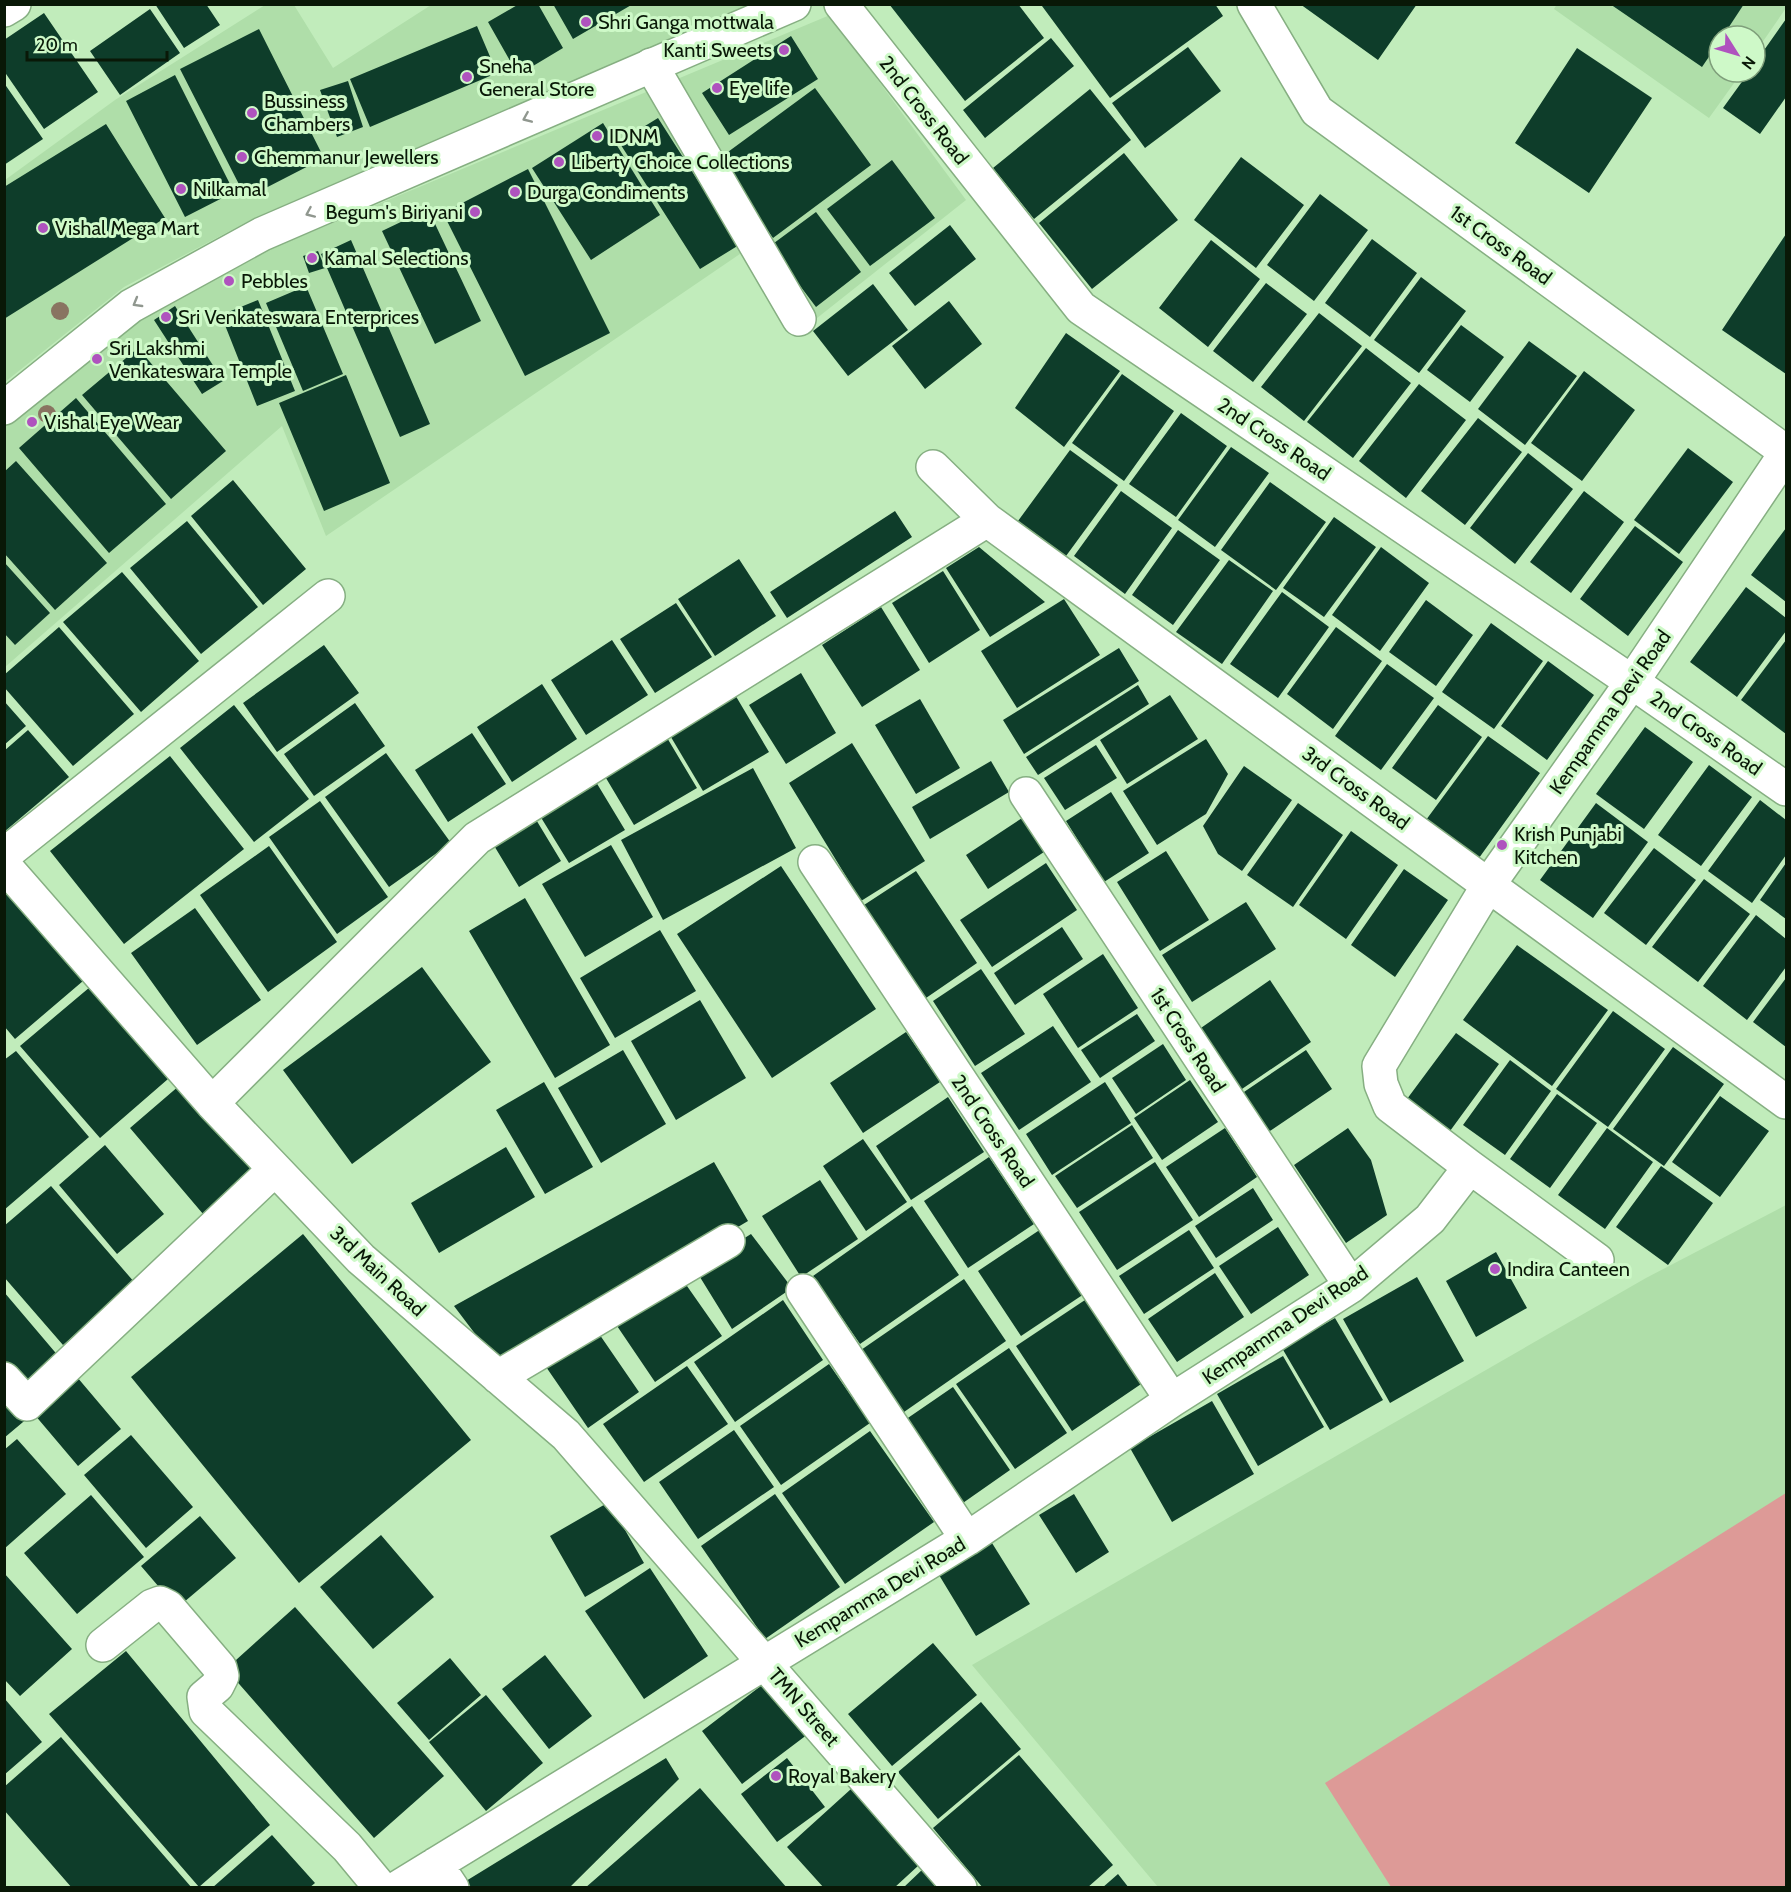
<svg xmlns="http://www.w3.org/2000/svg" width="1791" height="1892" font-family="Cabin,sans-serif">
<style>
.built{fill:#afdea9}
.green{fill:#dd9a97}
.building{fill:#0e3d2a}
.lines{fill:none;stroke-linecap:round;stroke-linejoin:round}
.minor-casing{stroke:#86af82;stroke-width:36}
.tertiary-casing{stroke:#86af82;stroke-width:36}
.minor{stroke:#fff;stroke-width:33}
.tertiary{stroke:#fff;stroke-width:33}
.tree{fill:#897461}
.oneway{stroke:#90978f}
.poi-dot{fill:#af53be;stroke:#cef9c8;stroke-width:2}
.labels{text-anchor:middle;stroke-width:6;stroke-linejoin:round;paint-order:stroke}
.poi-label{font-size:20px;fill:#091807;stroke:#cef9c8;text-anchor:start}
.street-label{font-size:20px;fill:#091807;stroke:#cef9c8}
</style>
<rect width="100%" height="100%" fill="#c1ecbb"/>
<path class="built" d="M1557 4 1786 5V8L1755 53V36H1719V72H1742L1709 118 1554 9Z
M265 5H294L333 68 431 5H751L256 217 124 287 5 382V180L115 100Z
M830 15 966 200 807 326 759 241 326 536 282 426 5 667V425L140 315 271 249Z
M1786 1205V1887H1158L972 1665 1646 1278Z"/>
<path class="green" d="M1786 1493V1887H1391L1325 1783Z"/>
<path class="building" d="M155 4H206L220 25 184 48Z
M519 4H538L563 48 518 75 488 22Z
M553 4H633L573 39Z
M889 4H1018L1044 38 965 101Z
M1044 4H1215L1223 16 1110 98 1042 6Z
M1300 4H1417L1378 60Z
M1610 4H1744L1723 36H1719V42L1702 67Z
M150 9 180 53 120 95 90 51Z
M44 13 98 92 44 129 4 71V40Z
M1786 19V97L1760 134 1723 108 1749 72H1755V63Z
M477 26 497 73 370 127 350 79Z
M259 29 324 158 246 198 180 69Z
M791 36 818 79 729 135 702 93Z
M1051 38 1074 66 985 138 963 110Z
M1188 47 1221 91 1145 148 1112 103Z
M1577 48 1652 98 1589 193 1515 143Z
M175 75 234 192 185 217 126 101Z
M348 81 363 127 337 137 320 90Z
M4 83 43 139 4 165Z
M815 88 871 165 773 238 717 160Z
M1090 89 1131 140 1034 219 993 168Z
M658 118 739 245 700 269 619 142Z
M603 123 660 215 591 260 532 168Z
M106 124 165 218 4 319V187Z
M1124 153 1178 220 1092 289 1039 223Z
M1241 157 1304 205 1256 268 1194 220Z
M892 160 935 218 870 266 827 209Z
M528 169 610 333 525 376 443 213Z
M1320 194 1368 230 1314 301 1267 265Z
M428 209 481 321 435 344 382 231Z
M816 212 861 272 816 307 770 246Z
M950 225 976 259 915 306 889 273Z
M1786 234V374L1722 330Z
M1372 239 1417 273 1370 337 1325 303Z
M351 240 430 424 400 437 321 254Z
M1211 240 1260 279 1208 347 1159 308Z
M318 251 325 268 309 273 303 256Z
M1421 277 1466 311 1419 373 1374 340Z
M1266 283 1307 314 1253 382 1213 351Z
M873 284 908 330 848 376 813 331Z
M306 286 343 374 303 391 266 303Z
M258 300 295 391 257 406 221 315Z
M949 301 982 344 925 389 892 346Z
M175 306 223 381 202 394 154 320Z
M1319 313 1362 346 1304 421 1261 387Z
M1461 325 1504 357 1470 402 1427 370Z
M1066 333 1120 371 1064 447 1015 408Z
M1529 341 1577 376 1525 445 1478 409Z
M138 348 226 451 171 499 82 395Z
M1366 348 1411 383 1353 458 1307 422Z
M1584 371 1635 410 1582 481 1531 443Z
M1122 374 1174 411 1124 481 1072 443Z
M346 375 390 483 324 511 279 403Z
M1419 384 1466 420 1406 498 1359 461Z
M76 398 166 504 109 553 19 448Z
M1181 413 1227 446 1176 517 1129 484Z
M1478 418 1522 452 1465 525 1421 491Z
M1231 447 1269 473 1215 547 1178 520Z
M1688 448 1733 482 1679 554 1634 520Z
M1070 450 1118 485 1066 556 1018 521Z
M1528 453 1573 489 1515 564 1470 528Z
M16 461 107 563 55 610 4 553V472Z
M233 480 306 569 263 605 191 516Z
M1270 482 1326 522 1276 590 1221 550Z
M1121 491 1172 528 1125 594 1074 556Z
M1584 491 1624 522 1571 593 1530 562Z
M895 511 912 537 787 618 770 592Z
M1334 517 1376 547 1324 617 1283 588Z
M187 521 258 607 201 654 130 568Z
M1635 526 1683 562 1628 636 1580 599Z
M1786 528V602L1751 575Z
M1178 530 1220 560 1173 625 1132 595Z
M979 547 1045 602 990 637 946 568Z
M1381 547 1429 583 1380 651 1332 615Z
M739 559 776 616 715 656 678 599Z
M1229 560 1273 591 1222 664 1176 632Z
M4 562 50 613 15 645 4 633Z
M943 571 980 630 929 663 892 603Z
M122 572 199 661 141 712 63 622Z
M1746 587 1786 618V631L1737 697 1690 662Z
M1282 592 1329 627 1278 698 1230 664Z
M1064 599 1100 655 1017 708 981 651Z
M1426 600 1473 635 1436 686 1389 652Z
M676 603 712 657 655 693 620 639Z
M881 607 920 670 862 707 822 645Z
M1491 623 1543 661 1494 729 1442 692Z
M59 627 134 714 73 766 4 687V675Z
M1336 627 1382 661 1333 729 1287 694Z
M612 640 648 695 586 735 551 680Z
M1786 640V734L1741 700Z
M324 645 359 693 277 752 243 703Z
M1119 648 1139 681 1024 754 1003 720Z
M1548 661 1594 695 1547 760 1501 726Z
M1387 664 1434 698 1381 770 1335 736Z
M801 673 836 733 786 764 749 705Z
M542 684 577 739 512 782 477 727Z
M1138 685 1149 704 1038 775 1026 757Z
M731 688 769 752 703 791 665 727Z
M1170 695 1198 739 1127 784 1100 740Z
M920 699 960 768 916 794 875 725Z
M4 701 26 726 4 745Z
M355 703 385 746 314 796 284 754Z
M234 705 309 799 254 842 180 748Z
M1438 705 1482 737 1436 800 1392 768Z
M1645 727 1693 762 1644 829 1596 794Z
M28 730 69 777 4 832V751Z
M663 731 697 788 634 825 600 768Z
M472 733 506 784 448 822 415 770Z
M1488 736 1540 773 1479 858 1426 820Z
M1206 739 1228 774 1206 814 1157 845 1123 791Z
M852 743 925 861 861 901 789 783Z
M1096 745 1117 778 1065 810 1044 778Z
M386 753 451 843 389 887 325 797Z
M170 756 244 849 124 944 50 851Z
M991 761 1009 792 930 839 912 807Z
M1709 765 1752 797 1701 866 1658 835Z
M1244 766 1292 800 1242 871 1218 854 1203 826Z
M753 768 796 848 663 920 621 840Z
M593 777 625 830 569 863 537 811Z
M1111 792 1149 853 1104 882 1066 821Z
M1760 800 1786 820V855L1752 903 1708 871Z
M320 801 388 897 337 934 269 837Z
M1298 803 1343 835 1293 907 1247 875Z
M1596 803 1648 842 1593 918 1540 880Z
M532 813 561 861 519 887 490 839Z
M1025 816 1047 850 988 889 966 855Z
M1351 831 1398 865 1346 939 1299 905Z
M611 845 653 917 585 957 542 884Z
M269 846 337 942 268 992 200 895Z
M1654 848 1696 880 1646 945 1604 913Z
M1166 851 1209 920 1160 951 1117 882Z
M1046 863 1077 910 992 967 960 920Z
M1786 863V919L1760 900Z
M781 866 876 1009 772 1078 677 934Z
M1404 869 1448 900 1395 977 1351 945Z
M916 871 977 963 926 998 864 905Z
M1704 879 1750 914 1698 982 1652 947Z
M4 889 83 981 15 1039 4 1026Z
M525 898 610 1045 555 1078 469 931Z
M1246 902 1276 949 1192 1002 1162 955Z
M195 908 261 1000 197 1045 131 953Z
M1756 915 1786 939V967L1747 1020 1703 986Z
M1062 927 1083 959 1015 1005 994 973Z
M660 930 696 991 615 1038 580 978Z
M1517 945 1608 1010 1552 1086 1463 1020Z
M1103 954 1138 1008 1078 1048 1043 994Z
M422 967 491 1062 352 1164 283 1070Z
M981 969 1025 1034 975 1066 933 1001Z
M1786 978V1047L1753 1022Z
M1270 980 1311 1042 1239 1091 1198 1030Z
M90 987 168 1079 100 1138 20 1046Z
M700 1000 746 1078 676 1120 631 1041Z
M1613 1011 1665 1049 1608 1127 1556 1089Z
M1137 1014 1155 1041 1100 1078 1081 1050Z
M1053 1026 1091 1082 1019 1130 981 1073Z
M906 1032 940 1082 863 1133 830 1083Z
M1456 1033 1499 1064 1450 1131 1407 1099Z
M1163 1044 1186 1080 1136 1114 1112 1078Z
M1673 1047 1724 1084 1664 1166 1613 1129Z
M623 1050 666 1124 601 1163 558 1088Z
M1306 1050 1332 1089 1267 1133 1241 1094Z
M16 1051 89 1137 4 1210V1060Z
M1510 1060 1551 1091 1505 1155 1463 1125Z
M187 1079 266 1173 209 1221 130 1128Z
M1190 1080 1218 1122 1162 1160 1134 1118Z
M544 1082 593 1167 545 1194 496 1110Z
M1105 1082 1131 1123 1052 1175 1026 1134Z
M1557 1094 1597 1123 1550 1188 1510 1159Z
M1720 1096 1769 1131 1720 1197 1672 1162Z
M948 1097 984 1152 911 1200 876 1146Z
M1132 1125 1153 1158 1077 1208 1055 1176Z
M1225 1128 1257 1177 1199 1217 1166 1167Z
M1348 1128 1371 1160 1387 1215 1346 1243 1294 1165Z
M1607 1128 1653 1162 1605 1229 1558 1195Z
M863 1139 907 1202 866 1231 823 1166Z
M105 1145 164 1214 117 1254 59 1185Z
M506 1147 535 1197 439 1253 411 1203Z
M989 1157 1034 1224 968 1268 924 1201Z
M714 1162 748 1221 501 1368 454 1306Z
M1155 1162 1193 1220 1117 1270 1079 1212Z
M1661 1166 1713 1203 1668 1265 1616 1227Z
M820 1180 858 1239 801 1277 762 1216Z
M51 1186 135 1283 63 1345 4 1277V1226Z
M1253 1188 1273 1220 1216 1258 1195 1226Z
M912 1206 959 1275 860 1344 813 1276Z
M1044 1227 1087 1292 1021 1336 978 1271Z
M1278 1227 1309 1275 1251 1314 1219 1266Z
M1189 1230 1214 1268 1144 1314 1119 1276Z
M303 1234 471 1440 299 1583 131 1377Z
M751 1234 792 1288 732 1329 695 1269Z
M1496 1252 1527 1308 1476 1337 1446 1281Z
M1215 1273 1244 1317 1177 1362 1148 1319Z
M680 1276 722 1336 655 1382 613 1320Z
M1417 1277 1464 1361 1390 1403 1343 1319Z
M964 1279 1006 1341 904 1412 861 1350Z
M4 1292 60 1358 23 1390 4 1367Z
M1091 1296 1147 1380 1072 1431 1016 1346Z
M783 1300 823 1360 735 1422 694 1362Z
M1335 1318 1383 1400 1330 1430 1282 1348Z
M593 1325 639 1392 588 1428 542 1361Z
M1009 1348 1067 1433 1015 1469 956 1384Z
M1283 1356 1324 1427 1258 1466 1217 1394Z
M829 1364 870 1423 781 1485 740 1426Z
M687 1366 728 1424 644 1482 603 1424Z
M77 1377 121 1429 78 1466 34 1414Z
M953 1387 1010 1470 960 1505 902 1422Z
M4 1389 29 1417 4 1438Z
M1212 1401 1254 1474 1172 1522 1130 1448Z
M734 1430 774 1487 698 1539 659 1482Z
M870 1431 934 1522 845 1584 782 1493Z
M131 1435 193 1507 146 1548 84 1475Z
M17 1439 66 1494 4 1549V1450Z
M775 1494 840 1587 765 1639 701 1546Z
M1074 1494 1109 1552 1076 1573 1039 1515Z
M91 1495 144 1557 77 1614 24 1553Z
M609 1502 644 1563 585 1597 550 1536Z
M200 1516 236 1558 177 1608 141 1566Z
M381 1535 434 1597 373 1649 320 1587Z
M992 1543 1030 1604 976 1636 939 1575Z
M650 1568 708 1656 644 1699 585 1611Z
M4 1573 72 1649 20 1696 4 1679Z
M295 1607 444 1776 374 1838 226 1669Z
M933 1643 977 1695 892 1766 848 1714Z
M126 1651 270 1825 199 1887 49 1714Z
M545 1655 592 1716 549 1749 502 1689Z
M450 1658 481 1695 429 1740 397 1703Z
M771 1678 812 1731 742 1784 702 1731Z
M486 1695 543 1763 486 1811 429 1742Z
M4 1698 42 1742 4 1775Z
M981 1702 1021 1749 938 1819 898 1772Z
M61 1737 192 1888H72L4 1810V1787Z
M1019 1755 1113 1865 1087 1888H983L933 1828Z
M666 1758 679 1779 569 1888H472L466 1881Z
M787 1758 825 1807 777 1842 741 1794Z
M700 1788 787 1888H585Z
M851 1789 919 1865 894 1888H824L787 1847Z
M272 1835 315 1883 309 1888H212Z
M924 1868 941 1888H903Z
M1118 1874 1129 1888H1102Z"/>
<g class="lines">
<defs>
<path id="minor" d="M841 4 1081 308 1632 682 1786 789
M1254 4 1317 111 1786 452
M4 10 14 4
M651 65 799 319
M933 467 987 520 1786 1102
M1026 794 1351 1286
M4 855 328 596
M815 862 1172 1400
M4 865 212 1103 361 1259 566 1435 960 1888
M212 1103 477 838 987 520
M1470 1167 1597 1260
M803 1291 967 1539
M498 1377 728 1241
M4 1379 27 1404 275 1169
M103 1645 152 1606 160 1603 168 1607 220 1668 222 1676 217 1686 204 1697 206 1711 347 1847 381 1888
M436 1864 452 1888
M397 1888 967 1539 1172 1400 1351 1286 1430 1219 1470 1167 1390 1106 1381 1084 1379 1066 1489 884 1632 682 1786 453"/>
<path id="tertiary" d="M4 408 131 306 262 234 794 4"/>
</defs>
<use href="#minor" class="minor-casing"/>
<use href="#tertiary" class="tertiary-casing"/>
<use href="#minor" class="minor"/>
<use href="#tertiary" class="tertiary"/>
</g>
<g class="tree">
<circle cx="60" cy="311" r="9"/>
<circle cx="47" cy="414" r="9"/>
</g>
<defs><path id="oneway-chevron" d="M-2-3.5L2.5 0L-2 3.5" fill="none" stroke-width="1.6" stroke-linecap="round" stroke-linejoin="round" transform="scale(1.5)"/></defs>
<g class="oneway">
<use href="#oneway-chevron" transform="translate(527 118) rotate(157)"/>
<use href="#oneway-chevron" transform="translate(310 213) rotate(156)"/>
<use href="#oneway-chevron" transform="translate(137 303) rotate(150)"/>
</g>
<g class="poi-dot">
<circle cx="586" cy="22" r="6"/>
<circle cx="784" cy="50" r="6"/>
<circle cx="467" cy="77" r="6"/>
<circle cx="717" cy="88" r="6"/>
<circle cx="252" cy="113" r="6"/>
<circle cx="597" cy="136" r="6"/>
<circle cx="242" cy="157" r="6"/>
<circle cx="559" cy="162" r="6"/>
<circle cx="181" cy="189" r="6"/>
<circle cx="515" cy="192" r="6"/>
<circle cx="475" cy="212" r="6"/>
<circle cx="43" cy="228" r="6"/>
<circle cx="312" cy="258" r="6"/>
<circle cx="229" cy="281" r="6"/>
<circle cx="166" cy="317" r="6"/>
<circle cx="97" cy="359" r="6"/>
<circle cx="32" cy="422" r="6"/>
<circle cx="1502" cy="845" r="6"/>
<circle cx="1495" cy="1269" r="6"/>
<circle cx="776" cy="1776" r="6"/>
</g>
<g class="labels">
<g class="poi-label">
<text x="598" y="29">Shri Ganga mottwala</text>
<text x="772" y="57" text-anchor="end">Kanti Sweets</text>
<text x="479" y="73">Sneha<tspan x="479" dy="23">General Store</tspan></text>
<text x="729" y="95">Eye life</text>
<text x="264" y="108">Bussiness<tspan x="264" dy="23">Chambers</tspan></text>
<text x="609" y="143">IDNM</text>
<text x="254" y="164">Chemmanur Jewellers</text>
<text x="571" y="169">Liberty Choice Collections</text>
<text x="193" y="196">Nilkamal</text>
<text x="527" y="199">Durga Condiments</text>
<text x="463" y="219" text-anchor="end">Begum's Biriyani</text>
<text x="55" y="235">Vishal Mega Mart</text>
<text x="324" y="265">Kamal Selections</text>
<text x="241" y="288">Pebbles</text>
<text x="178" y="324">Sri Venkateswara Enterprices</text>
<text x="109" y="355">Sri Lakshmi<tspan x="109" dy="23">Venkateswara Temple</tspan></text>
<text x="44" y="429">Vishal Eye Wear</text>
<text x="1514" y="841">Krish Punjabi<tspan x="1514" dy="23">Kitchen</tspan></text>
<text x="1507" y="1276">Indira Canteen</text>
<text x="788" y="1783">Royal Bakery</text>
</g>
<g class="street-label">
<text transform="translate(924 110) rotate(52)" y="7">2nd Cross Road</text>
<text transform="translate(1501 245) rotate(36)" y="7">1st Cross Road</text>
<text transform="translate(1274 439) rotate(34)" y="7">2nd Cross Road</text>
<text transform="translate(1610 712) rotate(-55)" y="7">Kempamma Devi Road</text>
<text transform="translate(1706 733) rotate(35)" y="7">2nd Cross Road</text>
<text transform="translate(1356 788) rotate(36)" y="7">3rd Cross Road</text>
<text transform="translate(1188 1040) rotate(57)" y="7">1st Cross Road</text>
<text transform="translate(993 1131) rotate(56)" y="7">2nd Cross Road</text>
<text transform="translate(378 1271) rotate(43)" y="7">3rd Main Road</text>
<text transform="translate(1285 1325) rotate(-34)" y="7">Kempamma Devi Road</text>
<text transform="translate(880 1592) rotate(-31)" y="7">Kempamma Devi Road</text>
<text transform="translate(804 1707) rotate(49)" y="7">TMN Street</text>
</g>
</g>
<rect width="1791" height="1892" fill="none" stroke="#091807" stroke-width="12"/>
<g transform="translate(1737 54) rotate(127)"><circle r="28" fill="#cef9c8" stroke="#7f9f7b" stroke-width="1.5"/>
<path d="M0-4.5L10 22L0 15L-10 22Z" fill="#af53be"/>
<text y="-9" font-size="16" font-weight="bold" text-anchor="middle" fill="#091807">N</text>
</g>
<path d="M27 51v9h140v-9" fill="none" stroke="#091807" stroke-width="3"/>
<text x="36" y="51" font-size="18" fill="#091807" stroke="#cef9c8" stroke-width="4.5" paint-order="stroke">20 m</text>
</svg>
